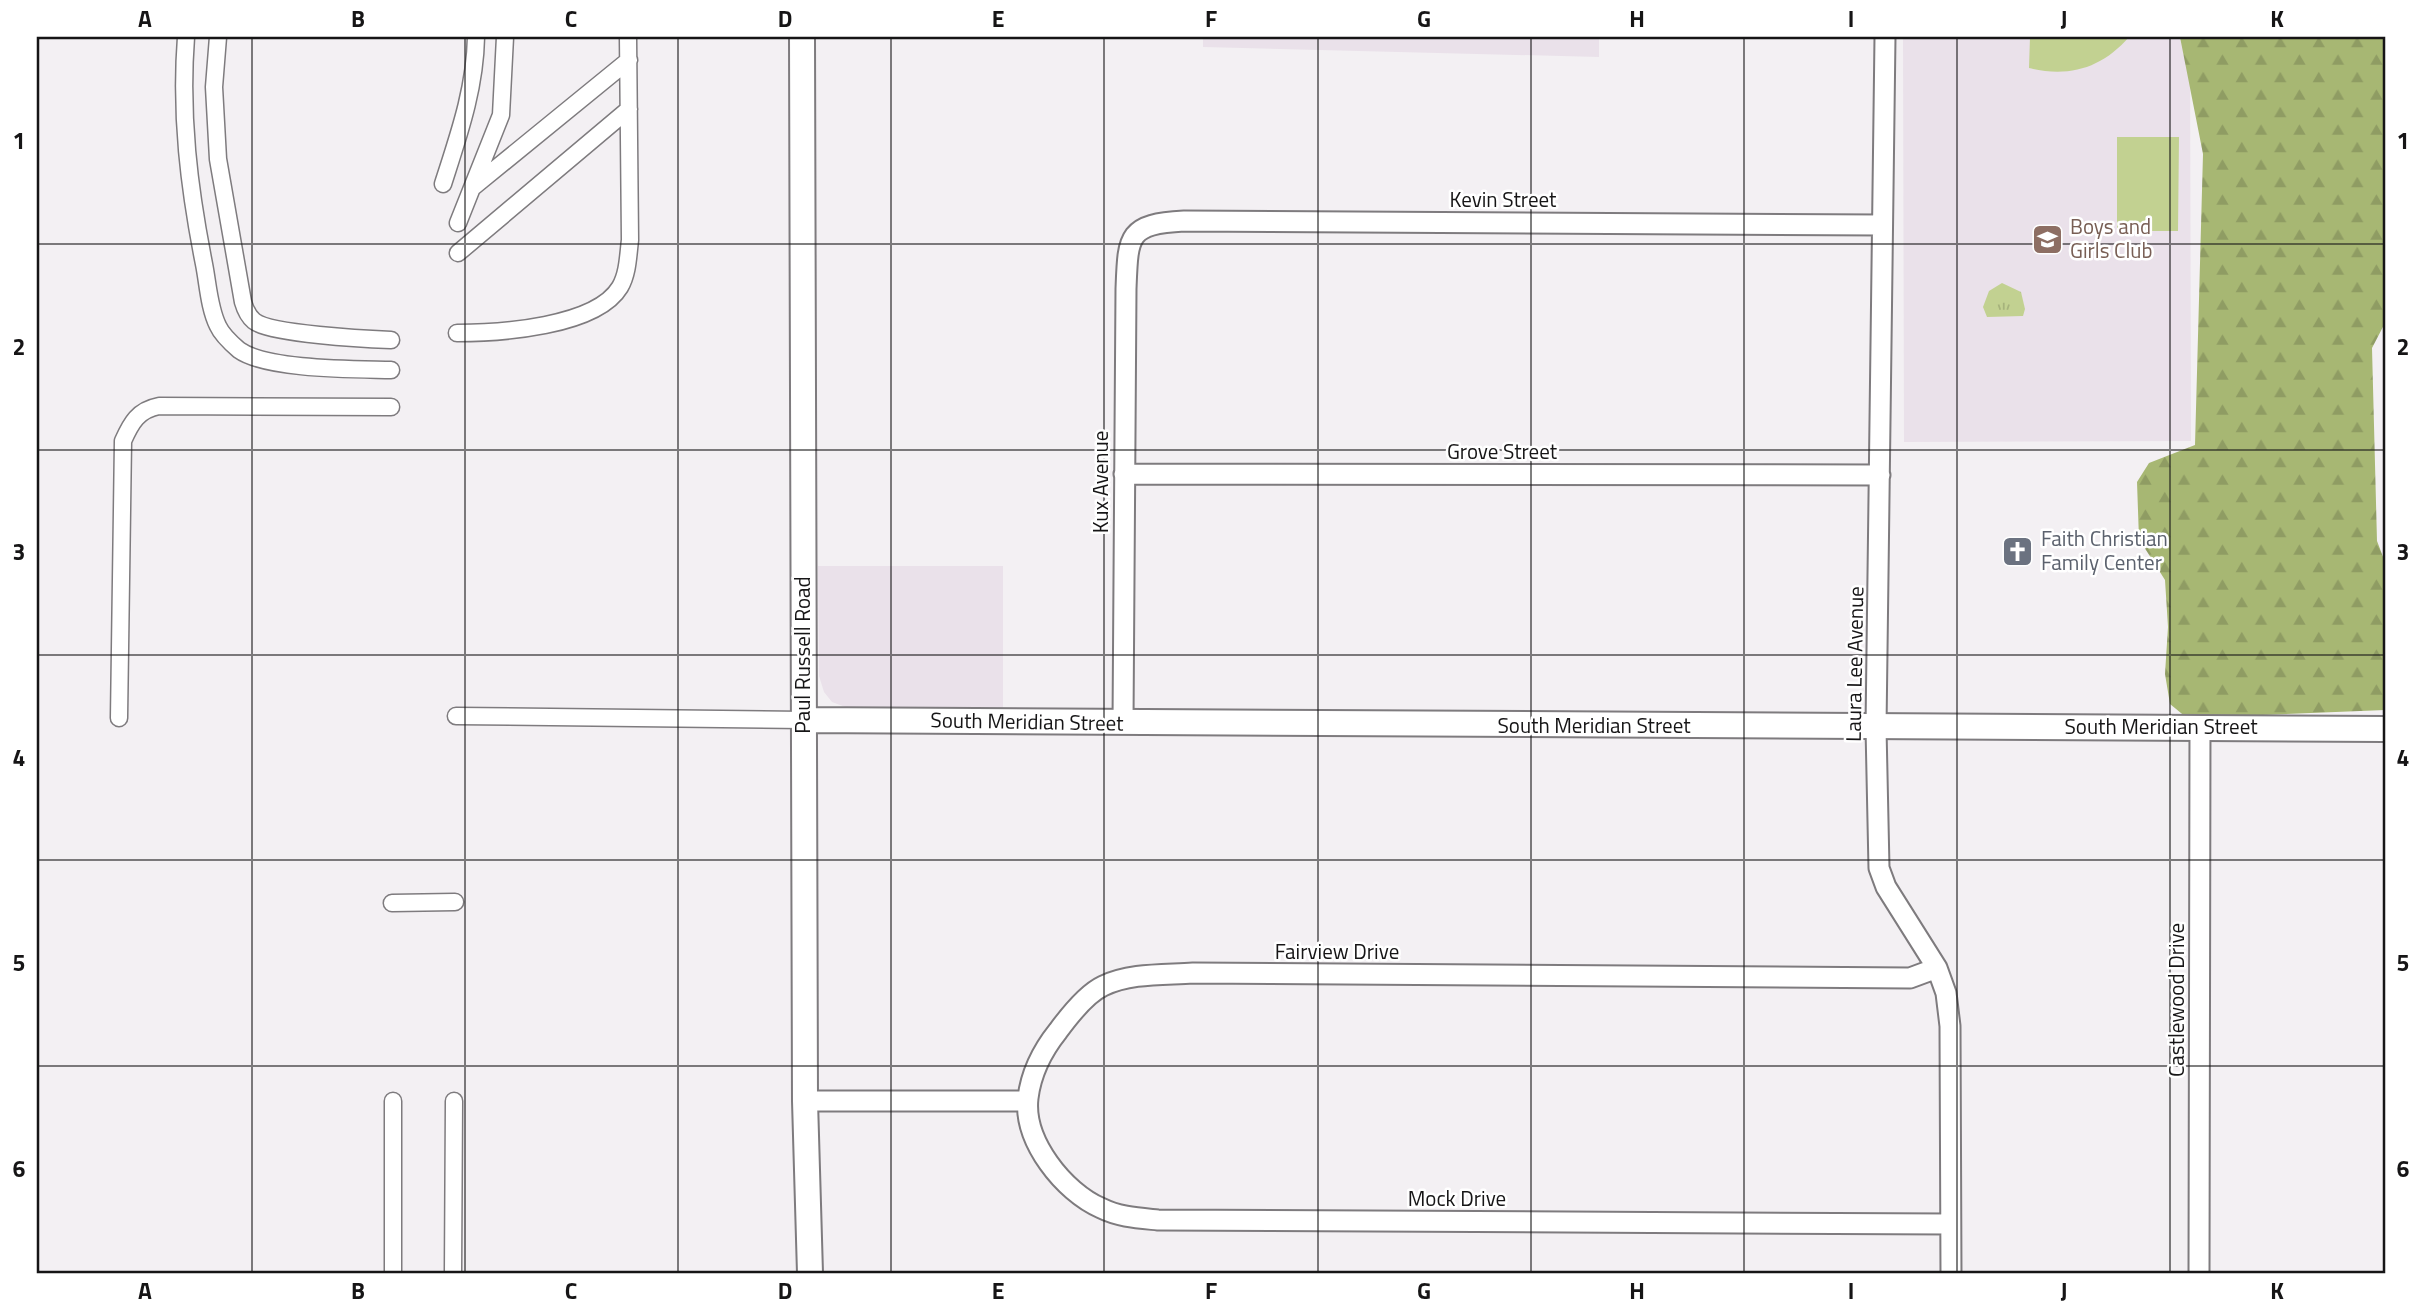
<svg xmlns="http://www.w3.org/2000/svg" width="2422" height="1310" font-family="'Titillium Web',sans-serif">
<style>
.built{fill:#eae1ea}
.forest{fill:url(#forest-firs)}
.park{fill:url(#park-tufts)}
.pitch{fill:#c2d191}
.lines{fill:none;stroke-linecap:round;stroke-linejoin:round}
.pedestrian-casing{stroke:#7e7b7e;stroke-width:19}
.minor-casing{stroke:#7e7b7e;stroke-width:23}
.tertiary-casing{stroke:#7e7b7e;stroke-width:28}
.pedestrian{stroke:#fff;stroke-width:16}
.minor{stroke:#fff;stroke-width:19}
.tertiary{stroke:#fff;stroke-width:24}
.grid{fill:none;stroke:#161516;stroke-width:2;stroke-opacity:0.55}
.labels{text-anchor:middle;stroke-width:5;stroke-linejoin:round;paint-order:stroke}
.street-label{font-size:21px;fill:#161516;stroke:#fff}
.education-label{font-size:21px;fill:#785e54;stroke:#fff;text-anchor:start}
.worship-label{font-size:21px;fill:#5b616d;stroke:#fff;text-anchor:start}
.neatline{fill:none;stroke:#161516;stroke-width:2.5}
.grid-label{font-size:23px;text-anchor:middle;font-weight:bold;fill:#161516}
</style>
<defs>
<pattern id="forest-firs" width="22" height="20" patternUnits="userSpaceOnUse" patternTransform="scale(1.75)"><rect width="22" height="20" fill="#a7b773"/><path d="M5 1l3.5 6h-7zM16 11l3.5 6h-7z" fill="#8f9c63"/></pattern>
<pattern id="park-tufts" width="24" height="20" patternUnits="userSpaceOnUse" patternTransform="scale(1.75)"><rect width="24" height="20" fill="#c2d191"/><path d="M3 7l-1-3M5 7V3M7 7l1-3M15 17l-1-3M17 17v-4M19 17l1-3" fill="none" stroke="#a6b37c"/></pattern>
</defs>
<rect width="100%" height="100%" fill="#f3f0f3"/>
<path class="built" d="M1203 37H1599V57L1203 47Z
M1903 37H2190L2191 441 1904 442Z
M818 566H1003V712L856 711 832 702 824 692 819 676Z"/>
<path class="forest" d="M2180 37H2385V323L2372 348 2377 541 2385 562V710L2187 718 2170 704 2165 674 2168 627 2165 580 2139 539 2137 482 2149 463 2195 445 2203 154Z"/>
<path class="park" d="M2002 283 2021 292 2025 309 2023 316 1987 317 1983 307 1989 291Z"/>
<path class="pitch" d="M2030 37H2129C2102 68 2069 78 2029 68Z
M2117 137H2179L2178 231H2117Z"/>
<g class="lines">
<defs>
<path id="pedestrian" d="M186 37C180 115 189 188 204 264 208 284 209 308 218 326 222 335 232 344 239 350 267 370 356 369 391 370
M218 37 214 87 218 159 243 302C245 309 248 316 254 321 270 334 366 339 391 340
M443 184C459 134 475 89 476 37
M472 188 629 60
M458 223 501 115 505 37
M458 253 629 109
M457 333C499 333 596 327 620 287 628 273 628 256 630 240L628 37
M456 716 804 720
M119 718 123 441C131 423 138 410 159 406L391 407
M392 903 455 902
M393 1101V1273
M453 1273 454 1101"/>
<path id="minor" d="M1885 37 1876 728 1879 868 1886 887 1937 968 1946 993 1950 1026 1951 1273
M1124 474 1880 475
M1123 723 1126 289C1128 236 1127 224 1184 221L1882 225
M1937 968 1910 978 1193 973C1163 975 1130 973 1103 986 1086 994 1069 1016 1058 1031 1042 1051 1031 1073 1028 1098 1023 1141 1064 1192 1101 1208 1119 1217 1138 1218 1158 1220L1950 1224
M805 1101H1027
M2199 1273 2200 726"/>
<path id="tertiary" d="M802 37 805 1101 810 1273
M804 720 2385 729"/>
</defs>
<use href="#pedestrian" class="pedestrian-casing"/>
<use href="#minor" class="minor-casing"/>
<use href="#tertiary" class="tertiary-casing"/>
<use href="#pedestrian" class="pedestrian"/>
<use href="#minor" class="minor"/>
<use href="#tertiary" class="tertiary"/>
</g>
<path class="grid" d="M252 37V1273M465 37V1273M678 37V1273M891 37V1273M1104 37V1273M1318 37V1273M1531 37V1273M1744 37V1273M1957 37V1273M2170 37V1273M37 244H2385M37 450H2385M37 655H2385M37 860H2385M37 1066H2385"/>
<defs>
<symbol id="school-square" viewBox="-11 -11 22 22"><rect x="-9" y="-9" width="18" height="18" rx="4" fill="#8d6e63" stroke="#fff"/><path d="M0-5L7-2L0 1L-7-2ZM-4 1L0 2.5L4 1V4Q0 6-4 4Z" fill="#fff"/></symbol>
<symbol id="church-square" viewBox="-11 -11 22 22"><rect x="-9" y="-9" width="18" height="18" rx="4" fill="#6b7280" stroke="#fff"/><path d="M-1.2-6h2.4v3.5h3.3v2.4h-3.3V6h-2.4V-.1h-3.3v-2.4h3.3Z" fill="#fff"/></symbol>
</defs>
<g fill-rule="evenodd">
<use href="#school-square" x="2030" y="222" width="35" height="35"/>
<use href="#church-square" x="2000" y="534" width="35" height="35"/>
</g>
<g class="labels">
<g class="street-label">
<text x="1503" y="207">Kevin Street</text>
<text x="1502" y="459">Grove Street</text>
<text transform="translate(1101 482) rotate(-90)" y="7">Kux Avenue</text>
<text transform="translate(803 655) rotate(-90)" y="7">Paul Russell Road</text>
<text transform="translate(1855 664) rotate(-89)" y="7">Laura Lee Avenue</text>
<text transform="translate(1027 722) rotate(1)" y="7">South Meridian Street</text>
<text x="1594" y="733">South Meridian Street</text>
<text x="2161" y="734">South Meridian Street</text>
<text x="1337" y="959">Fairview Drive</text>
<text transform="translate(2177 1000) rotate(-90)" y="7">Castlewood Drive</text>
<text x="1457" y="1206">Mock Drive</text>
</g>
<g class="education-label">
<text x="2070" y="234">Boys and<tspan x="2070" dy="24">Girls Club</tspan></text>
</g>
<g class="worship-label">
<text x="2041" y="546">Faith Christian<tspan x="2041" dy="24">Family Center</tspan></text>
</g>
</g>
<rect width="2422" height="1310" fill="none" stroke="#ffffff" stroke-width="77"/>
<rect x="38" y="38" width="2346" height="1234" class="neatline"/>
<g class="grid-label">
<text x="145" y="27">A</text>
<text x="358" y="27">B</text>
<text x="571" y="27">C</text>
<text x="785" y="27">D</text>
<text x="998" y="27">E</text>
<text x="1211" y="27">F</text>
<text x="1424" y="27">G</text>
<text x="1637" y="27">H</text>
<text x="1851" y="27">I</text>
<text x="2064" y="27">J</text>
<text x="2277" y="27">K</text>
<text x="19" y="149">1</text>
<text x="2403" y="149">1</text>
<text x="19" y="355">2</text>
<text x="2403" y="355">2</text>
<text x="19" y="560">3</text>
<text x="2403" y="560">3</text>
<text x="19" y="766">4</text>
<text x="2403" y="766">4</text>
<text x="19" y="971">5</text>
<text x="2403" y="971">5</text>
<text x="19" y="1177">6</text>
<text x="2403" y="1177">6</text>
<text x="145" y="1299">A</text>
<text x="358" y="1299">B</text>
<text x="571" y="1299">C</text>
<text x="785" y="1299">D</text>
<text x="998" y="1299">E</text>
<text x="1211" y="1299">F</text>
<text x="1424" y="1299">G</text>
<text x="1637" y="1299">H</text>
<text x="1851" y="1299">I</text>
<text x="2064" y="1299">J</text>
<text x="2277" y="1299">K</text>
</g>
</svg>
